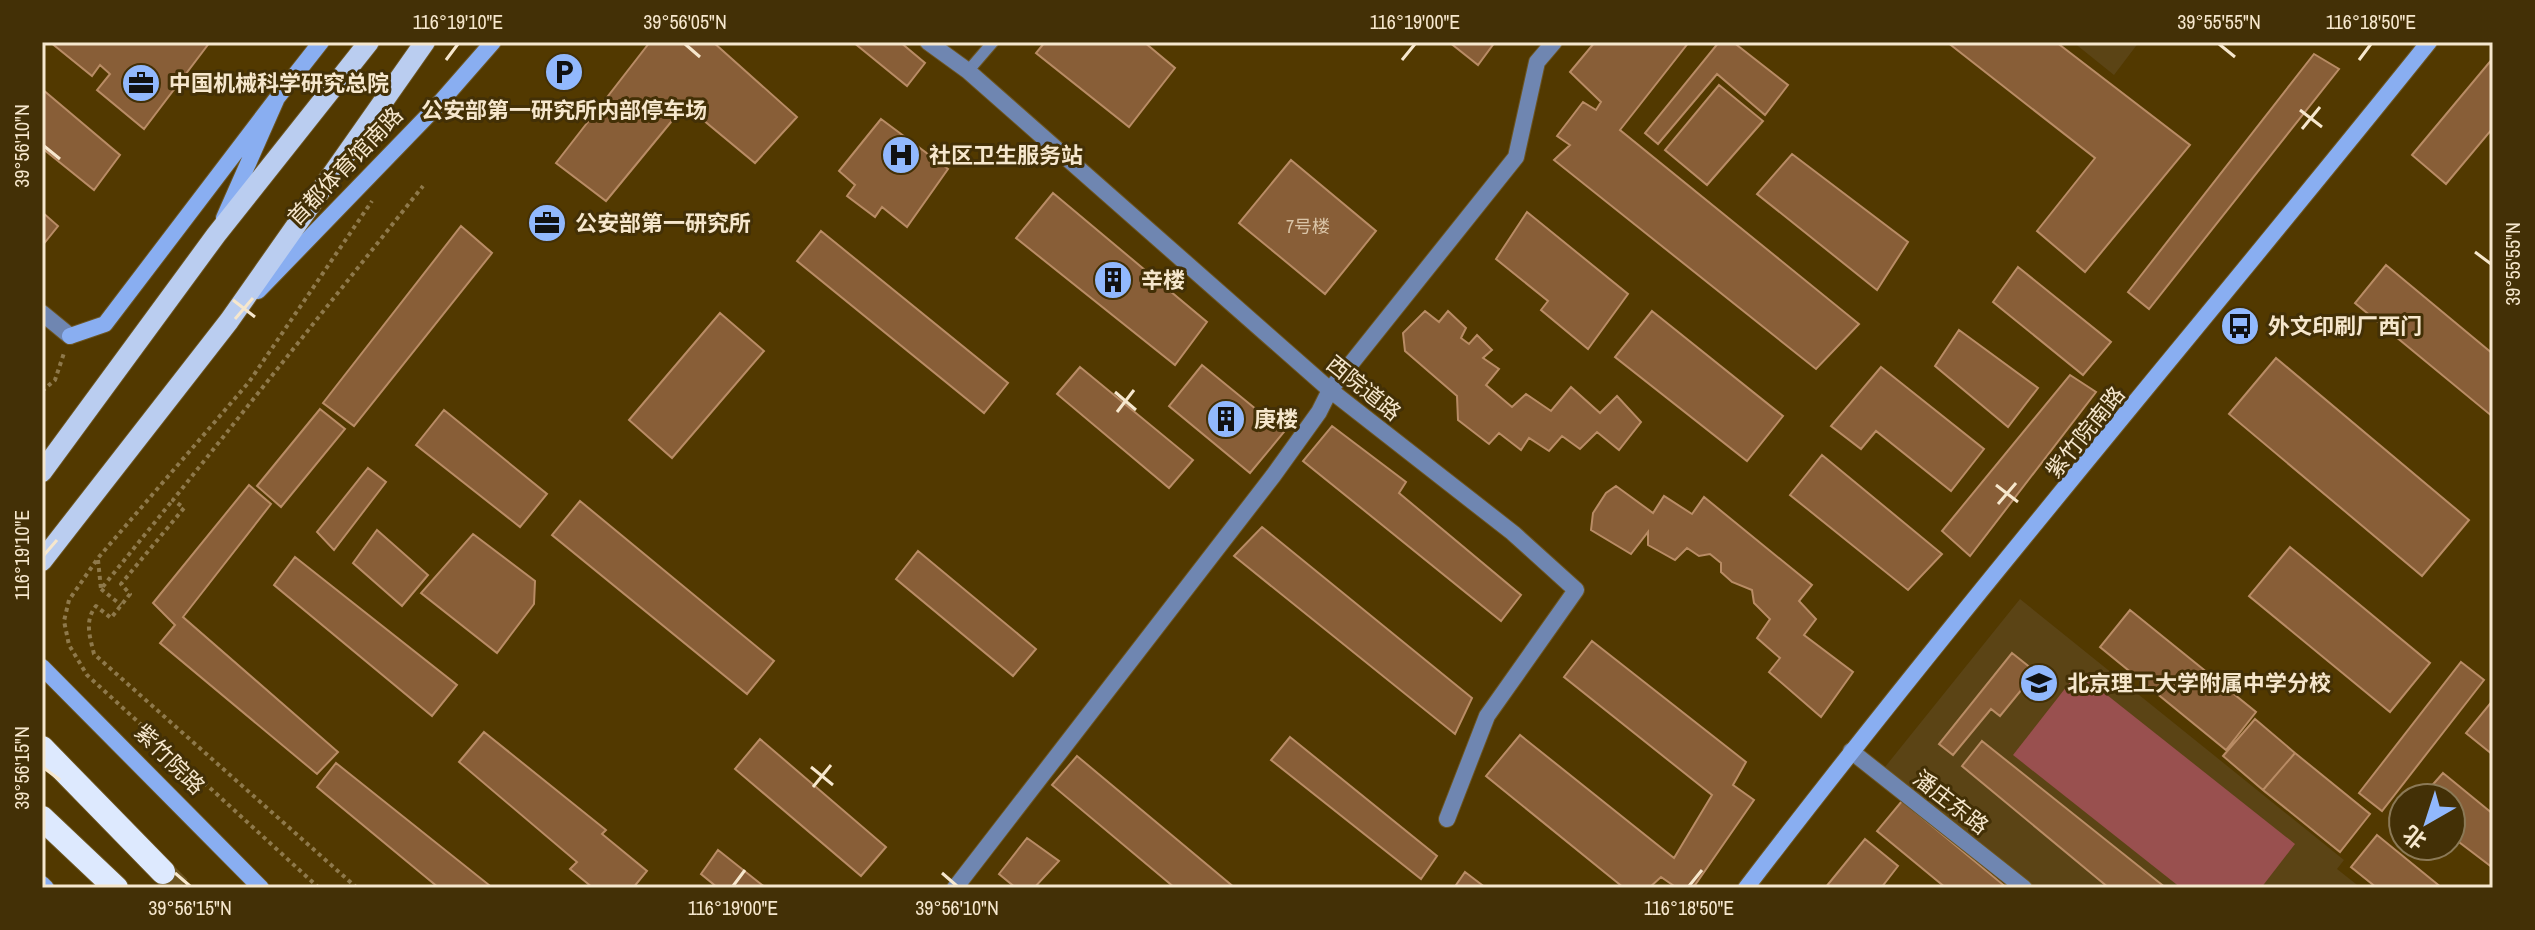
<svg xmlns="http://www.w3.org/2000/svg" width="2535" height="930" font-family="'Archivo Narrow','Noto Sans SC',sans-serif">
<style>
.built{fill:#5b4415}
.green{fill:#99504f}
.building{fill:#885e37;stroke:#b98c65;stroke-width:2}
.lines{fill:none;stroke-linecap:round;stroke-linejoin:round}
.highway-tunnel{stroke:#6b531f;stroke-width:24;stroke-dasharray:24 12;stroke-linecap:butt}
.lane-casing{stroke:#6c5521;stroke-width:13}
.street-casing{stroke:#6c5521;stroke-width:18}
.secondary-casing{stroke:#6c5521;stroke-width:18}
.primary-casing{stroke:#6c5521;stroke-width:22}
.highway-casing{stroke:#6c5521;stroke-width:26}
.path{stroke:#8e794b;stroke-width:4;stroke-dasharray:4 4;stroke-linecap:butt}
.lane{stroke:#6f86b1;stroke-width:11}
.street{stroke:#6f86b1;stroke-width:16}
.secondary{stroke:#89aef1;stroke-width:16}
.primary{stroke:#bacdf0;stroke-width:20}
.highway{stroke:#dde9fe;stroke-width:24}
.ticks{fill:none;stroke:#f6e7cd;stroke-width:3}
.labels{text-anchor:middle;stroke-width:6;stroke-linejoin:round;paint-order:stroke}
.number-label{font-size:18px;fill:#dac5a8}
.poi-label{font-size:22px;font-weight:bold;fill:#f6e7cd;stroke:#433006;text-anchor:start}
.street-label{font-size:22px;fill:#f6e7cd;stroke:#433006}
.neatline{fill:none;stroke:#f6e7cd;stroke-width:3}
.ticks-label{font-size:20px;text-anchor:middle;fill:#f6e7cd}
</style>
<rect width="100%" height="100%" fill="#523900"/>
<path class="built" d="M2073 42H2139L2114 75Z
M2020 599 2344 860 2337 869 2361 888H2035L1885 767Z"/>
<path class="green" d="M2078 672 2295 844 2261 888H2181L2013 755Z"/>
<path class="building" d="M50 42H210L144 129 97 90 110 74 100 65 92 76Z
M650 42H713L797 117 755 163 685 105 606 201 556 163Z
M853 42H900L925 63 907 86Z
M1045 42H1144L1175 68 1129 127 1036 53Z
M1449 42H1495L1478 65Z
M1595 42H1689L1620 130 1859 324 1816 369 1554 160 1570 145 1557 136 1583 102 1596 110 1601 102 1570 72Z
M1719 42H1733L1788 85 1765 115 1717 74 1658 144 1645 133Z
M1947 42H2056L2190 145 2085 272 2037 231 2095 158Z
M2314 54 2339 69 2149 309 2128 292Z
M2493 58V128L2446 184 2412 155Z
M1719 85 1763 121 1707 185 1665 150Z
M42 89 120 155 94 190 42 148Z
M881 119 948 169 907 227 882 207 875 217 847 196 855 185 839 171Z
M1792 154 1908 242 1877 290 1757 194Z
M1291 160 1376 231 1325 294 1239 223Z
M1053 193 1207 322 1175 365 1016 238Z
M42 212 58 226 42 246Z
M1527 212 1628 294 1588 349 1541 310 1548 301 1496 259Z
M461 226 492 253 354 426 323 403Z
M821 231 1008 383 984 413 797 261Z
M2386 265 2493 354V417L2355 303Z
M2018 267 2111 342 2083 375 1993 302Z
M1425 311 1439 322 1448 311 1466 328 1461 338 1469 344 1477 335 1492 350 1483 358 1499 369 1486 385 1512 407 1526 394 1551 411 1571 387 1600 413 1617 396 1641 422 1619 450 1597 432 1580 449 1562 436 1549 451 1529 438 1521 450 1499 433 1489 444 1458 420 1457 396 1405 351 1403 333Z
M1652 311 1783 416 1747 461 1615 357Z
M720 313 764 351 672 458 629 420Z
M1959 330 2038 388 2008 427 1935 366Z
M2276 358 2469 520 2422 576 2229 414Z
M1202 365 1284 432 1250 473 1169 406Z
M1080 367 1193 460 1169 488 1057 394Z
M1881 367 1984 449 1951 491 1876 431 1861 449 1831 426Z
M2070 375 2096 392 1970 556 1942 531Z
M320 409 345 429 281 507 257 486Z
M444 410 547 494 520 527 416 445Z
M1332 426 1406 482 1399 493 1521 595 1501 621 1303 461Z
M1822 455 1942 554 1908 590 1790 495Z
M368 468 386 482 334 550 317 532Z
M249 485 271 504 183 617 338 752 317 774 160 643 175 625 153 603Z
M1616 486 1653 513 1664 496 1692 514 1704 497 1812 585 1799 601 1816 619 1804 635 1853 672 1821 717 1769 672 1780 658 1757 638 1770 619 1754 603 1752 590 1732 582 1721 572V563L1710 554 1699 556 1687 548 1675 560 1648 545V532L1631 554 1591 530 1593 513 1606 493Z
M580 501 774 661 747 694 552 535Z
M1262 527 1472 698 1455 734 1234 556Z
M377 530 428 575 402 606 353 563Z
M473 534 535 581 534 604 497 653 421 593Z
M2290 547 2430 663 2390 712 2249 596Z
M918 551 1036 649 1013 676 896 579Z
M295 557 457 685 432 716 274 585Z
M2130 610 2256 712 2226 750 2100 647Z
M1592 641 1746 762 1733 785 1754 800 1693 888H1677L1661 877 1649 888H1624L1486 776 1520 735 1674 858 1712 795 1564 677Z
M2012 653 2036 672 2000 716 1991 709 1953 755 1939 744Z
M2461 662 2484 680 2382 811 2359 793Z
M2493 700V755L2466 733Z
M2255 719 2295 753 2263 790 2223 756Z
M484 732 606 830 602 834 647 871 633 888H593L570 869 577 862 459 762Z
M1290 737 1437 856 1421 879 1271 760Z
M760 739 886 847 861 876 735 769Z
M1982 741 2166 888H2109L1962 766Z
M2295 753 2370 814 2340 852 2263 790Z
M1077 756 1235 888H1175L1052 785Z
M336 763 489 885 486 888H439L317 787Z
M2443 773 2493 814V868L2451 836V798H2421Z
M1902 801 2007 888H1946L1877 831Z
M2377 835 2442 888H2377L2351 867Z
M1027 838 1059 861 1034 888H1016L999 874Z
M1865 839 1898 866 1881 888H1825Z
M718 850 766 888H718L701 874Z
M1465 872 1486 888H1454Z"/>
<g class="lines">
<path class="highway-tunnel" d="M163 872 179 888"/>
<defs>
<path id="lane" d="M968 71 993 42"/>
<path id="street" d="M928 42 968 71 1330 390 1513 533 1576 590 1487 716 1447 819
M42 313 70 336
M1851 751 2024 888
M955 888 1273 476 1319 412 1330 390 1516 157 1537 62 1554 42"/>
<path id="secondary" d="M224 218 277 98 321 42
M258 291 437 106 493 42
M70 336 105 324 277 98
M42 667 261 888
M42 884 46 888
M1746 888C1966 600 2202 325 2429 42"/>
<path id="primary" d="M42 472 216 235 369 42
M42 561 229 321 425 42"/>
<path id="highway" d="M42 748 163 872
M42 818 116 888"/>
</defs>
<use href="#lane" class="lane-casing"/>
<use href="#street" class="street-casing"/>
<use href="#secondary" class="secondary-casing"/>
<use href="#primary" class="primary-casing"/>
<use href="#highway" class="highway-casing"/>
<path class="path" d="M42 391 55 380 64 353
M98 560 101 589 172 501
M101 589 121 605
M319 888 87 675 69 645 64 621 69 600 98 558 249 382 372 201
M357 888 94 654C90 637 84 621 96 606L111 618 130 594 121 584 184 508 173 500 423 186"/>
<use href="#lane" class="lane"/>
<use href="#street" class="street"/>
<use href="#secondary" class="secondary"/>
<use href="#primary" class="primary"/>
<use href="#highway" class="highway"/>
</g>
<path class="ticks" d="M685 44 700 57M2219 44 2235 57M446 60 458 44M1402 60 1415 44M2359 60 2371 44M2300 110 2322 127M2302 129 2320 107M44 146 60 159M2475 252 2491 264M233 300 255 317M235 319 253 298M1115 392 1136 410M1117 412 1134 390M1996 485 2018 502M1998 504 2016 483M44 555 57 540M811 767 833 785M44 768 60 780M813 787 831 765M175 873 190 886M942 873 957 886M733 886 745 870M1689 886 1702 870"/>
<defs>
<symbol id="parking-disc" viewBox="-11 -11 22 22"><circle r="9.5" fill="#91b8fd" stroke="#433006"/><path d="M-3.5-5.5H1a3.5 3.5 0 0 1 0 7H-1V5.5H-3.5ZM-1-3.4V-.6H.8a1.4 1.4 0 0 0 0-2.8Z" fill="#111"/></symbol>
<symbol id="office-disc" viewBox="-11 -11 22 22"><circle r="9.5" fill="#91b8fd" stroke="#433006"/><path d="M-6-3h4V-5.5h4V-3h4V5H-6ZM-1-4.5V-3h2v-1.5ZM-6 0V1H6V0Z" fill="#111"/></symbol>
<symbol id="hospital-disc" viewBox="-11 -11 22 22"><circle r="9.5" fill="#91b8fd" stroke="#433006"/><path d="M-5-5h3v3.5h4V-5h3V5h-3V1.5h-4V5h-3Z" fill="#111"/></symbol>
<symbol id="building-disc" viewBox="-11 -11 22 22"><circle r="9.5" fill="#91b8fd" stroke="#433006"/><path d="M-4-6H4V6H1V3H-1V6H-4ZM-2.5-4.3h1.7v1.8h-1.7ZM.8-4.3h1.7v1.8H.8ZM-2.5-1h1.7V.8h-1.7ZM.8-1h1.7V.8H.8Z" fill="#111"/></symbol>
<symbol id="bus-disc" viewBox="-11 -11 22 22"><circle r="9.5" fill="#91b8fd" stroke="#433006"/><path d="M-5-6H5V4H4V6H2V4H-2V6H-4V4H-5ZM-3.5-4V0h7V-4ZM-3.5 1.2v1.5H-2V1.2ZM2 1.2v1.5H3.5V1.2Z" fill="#111"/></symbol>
<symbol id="school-disc" viewBox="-11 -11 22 22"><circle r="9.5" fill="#91b8fd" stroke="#433006"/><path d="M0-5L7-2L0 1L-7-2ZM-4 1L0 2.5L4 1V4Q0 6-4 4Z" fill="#111"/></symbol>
</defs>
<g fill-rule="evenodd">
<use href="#parking-disc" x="542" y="50" width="44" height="44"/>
<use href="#office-disc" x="119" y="61" width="44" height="44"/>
<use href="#hospital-disc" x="879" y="133" width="44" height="44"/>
<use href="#office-disc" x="525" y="201" width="44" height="44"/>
<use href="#building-disc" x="1091" y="258" width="44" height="44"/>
<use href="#bus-disc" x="2218" y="304" width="44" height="44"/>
<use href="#building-disc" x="1204" y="397" width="44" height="44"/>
<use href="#school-disc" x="2017" y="661" width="44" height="44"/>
</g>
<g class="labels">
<g class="number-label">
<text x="1308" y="233">7号楼</text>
</g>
<g class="poi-label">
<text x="169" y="91">中国机械科学研究总院</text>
<text x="564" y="118" text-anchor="middle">公安部第一研究所内部停车场</text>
<text x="929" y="163">社区卫生服务站</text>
<text x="575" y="231">公安部第一研究所</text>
<text x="1141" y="288">辛楼</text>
<text x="2268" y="334">外文印刷厂西门</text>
<text x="1254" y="427">庚楼</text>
<text x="2067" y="691">北京理工大学附属中学分校</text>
</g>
<g class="street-label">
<text transform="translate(345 166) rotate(-46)" y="8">首都体育馆南路</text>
<text transform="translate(1364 388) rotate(39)" y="8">西院道路</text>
<text transform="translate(2085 432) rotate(-51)" y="8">紫竹院南路</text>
<text transform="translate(170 759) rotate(45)" y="8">紫竹院路</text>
<text transform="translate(1951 802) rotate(38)" y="8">潘庄东路</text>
</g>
</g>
<rect width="2535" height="930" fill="none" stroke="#433006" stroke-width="88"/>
<g transform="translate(2427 822) rotate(219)"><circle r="38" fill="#433006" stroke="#8b7956" stroke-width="2"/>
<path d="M0-6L14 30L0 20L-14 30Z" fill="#91b8fd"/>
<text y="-12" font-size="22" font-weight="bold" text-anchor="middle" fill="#f6e7cd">北</text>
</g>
<rect x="44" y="44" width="2447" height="842" class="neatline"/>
<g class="ticks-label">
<text x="458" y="29">116°19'10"E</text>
<text x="685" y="29">39°56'05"N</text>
<text x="1415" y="29">116°19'00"E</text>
<text x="2219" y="29">39°55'55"N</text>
<text x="2371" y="29">116°18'50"E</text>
<text transform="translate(22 146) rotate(-90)" y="7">39°56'10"N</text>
<text transform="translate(2513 264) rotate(-90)" y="7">39°55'55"N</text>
<text transform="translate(22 555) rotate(-90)" y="7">116°19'10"E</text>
<text transform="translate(22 768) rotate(-90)" y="7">39°56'15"N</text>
<text x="190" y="915">39°56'15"N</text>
<text x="733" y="915">116°19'00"E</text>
<text x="957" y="915">39°56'10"N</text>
<text x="1689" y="915">116°18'50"E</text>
</g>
</svg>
